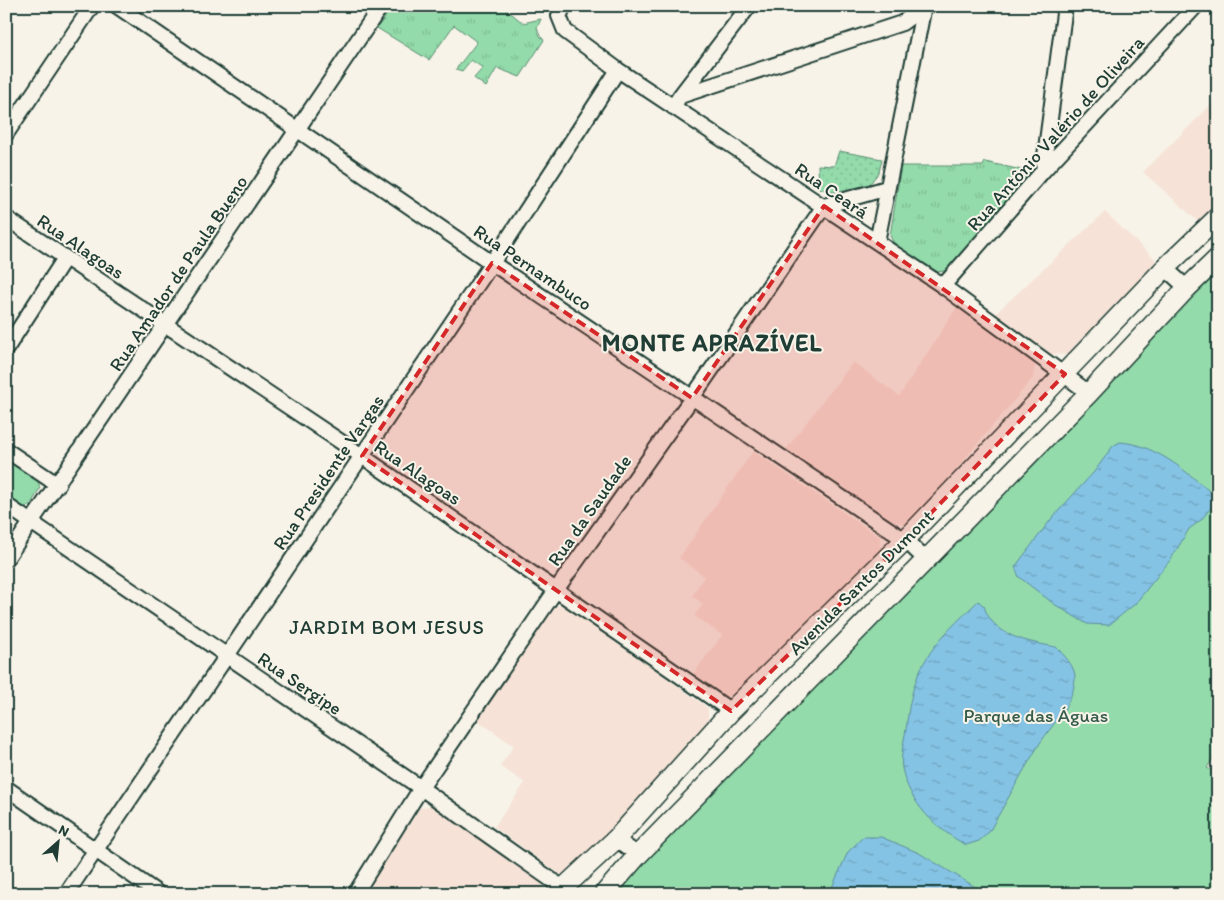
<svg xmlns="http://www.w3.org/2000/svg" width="1224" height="900" font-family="Itim,sans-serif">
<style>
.built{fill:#f6e2d6}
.grass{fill:url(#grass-tufts);stroke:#598c6f}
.park{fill:#93dbaa;stroke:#598c6f}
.garden{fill:url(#garden-dots);stroke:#598c6f}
.water{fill:url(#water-ripples);stroke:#5c8d9e}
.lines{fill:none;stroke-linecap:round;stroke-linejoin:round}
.street-casing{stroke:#1f3d34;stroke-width:18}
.secondary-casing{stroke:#1f3d34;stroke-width:22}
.street{stroke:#f7f3e8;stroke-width:14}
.secondary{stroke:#f7f3e8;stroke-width:19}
.marked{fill:#d62828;fill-opacity:0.2;stroke:#d62828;stroke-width:4;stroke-dasharray:10 6;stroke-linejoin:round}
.labels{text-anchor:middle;stroke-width:4;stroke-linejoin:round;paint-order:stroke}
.street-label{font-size:19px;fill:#1f3d34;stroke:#f7f3e8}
.park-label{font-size:19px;fill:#365d4c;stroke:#f7f3e8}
.neighbourhood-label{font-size:20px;letter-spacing:1px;fill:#1f3d34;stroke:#f7f3e8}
.district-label{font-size:24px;font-weight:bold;letter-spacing:1px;fill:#1f3d34;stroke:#f7f3e8}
</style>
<defs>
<pattern id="grass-tufts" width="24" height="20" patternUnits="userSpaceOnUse" patternTransform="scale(1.25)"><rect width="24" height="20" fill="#93dbaa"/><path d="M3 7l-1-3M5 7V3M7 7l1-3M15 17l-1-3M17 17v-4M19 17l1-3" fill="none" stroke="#7ebd93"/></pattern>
<pattern id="garden-dots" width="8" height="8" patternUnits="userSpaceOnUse" patternTransform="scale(1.25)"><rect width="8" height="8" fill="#93dbaa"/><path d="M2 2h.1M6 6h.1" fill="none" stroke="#7ebd93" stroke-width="1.8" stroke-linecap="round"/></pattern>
<pattern id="water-ripples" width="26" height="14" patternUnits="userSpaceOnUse" patternTransform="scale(1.25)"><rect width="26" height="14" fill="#85c3e5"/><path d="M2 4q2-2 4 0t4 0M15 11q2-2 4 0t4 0" fill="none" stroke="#6ca0ba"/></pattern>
</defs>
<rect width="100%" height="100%" fill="#f7f3e8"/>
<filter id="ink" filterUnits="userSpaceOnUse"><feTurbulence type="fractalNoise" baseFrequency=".02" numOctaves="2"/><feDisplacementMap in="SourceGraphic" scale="10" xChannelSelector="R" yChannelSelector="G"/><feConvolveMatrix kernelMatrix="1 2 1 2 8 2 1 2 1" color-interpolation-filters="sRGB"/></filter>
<g filter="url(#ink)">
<path class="built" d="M1218 98V206L1200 223 1143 172Z
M1105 212 1159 263 1070 355 1049 354 995 314Z
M957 307 1035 364 1033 378 909 525 888 520 786 449 853 362 899 396Z
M753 451 880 537 881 551 735 694 726 697 693 674 722 635 694 616 703 604 692 596 704 576 679 558Z
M565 605 708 708V722L607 833 564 877 494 827 525 783 500 766 514 746 476 719 555 606Z
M433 805 542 883V892L384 894 370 884 420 808Z"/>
<path class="grass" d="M393 6H502L523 23 541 19 537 28 540 36 544 40 520 77 497 68 486 87 474 78 483 68 471 60 462 71 456 69 477 42 454 25 429 60 377 28Z
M985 162 1031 172 950 270 938 272 896 247 890 236 901 166H983Z"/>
<path class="park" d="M1218 266V750L1207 768 1218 773V894H615V891Z
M6 457 37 478 40 488 30 506 20 507 6 498Z"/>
<path class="garden" d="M839 151 882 159 879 172 869 185 833 192 819 188 818 165 834 166Z"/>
<path class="water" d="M1120 442C1157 445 1187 472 1215 496V503L1200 521 1189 529 1171 559 1135 604 1109 625 1087 624 1054 604 1019 577 1015 567 1052 518 1094 472 1113 446Z
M978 601 984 606C993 637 1029 642 1056 647 1064 655 1076 667 1075 679 1073 706 1050 726 1037 748 1020 776 1005 804 989 832L979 841 966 845C936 829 909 803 902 768 900 755 905 737 907 723 909 703 914 679 925 661 938 638 959 620 978 601Z
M863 837H881L919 853 987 894H829L848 852Z"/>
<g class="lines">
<defs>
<path id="street" d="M117 6 492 263 905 540 926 560
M564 6 559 16 565 31 618 70 943 286 1089 393
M680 96 749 6
M673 107 680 96 902 23 925 6
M6 134 92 6
M1043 171 1065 6
M6 218 362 456 731 711
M877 242 924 6
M1165 268 1187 288
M943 286 1043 171 1196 6
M6 349 65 258
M6 450 58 485
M6 505 421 788 570 893
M6 559 381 6
M6 788 159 894
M616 839 638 855
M66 894 492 263 618 70
M355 894 421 788 556 590 692 398 824 206 887 188"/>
<path id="secondary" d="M557 894 616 839 731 711 905 540 1165 268 1218 217
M604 894 638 855 1089 393 1187 288 1218 258"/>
</defs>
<use href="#street" class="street-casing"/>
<use href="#secondary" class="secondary-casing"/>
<use href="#street" class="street"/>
<use href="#secondary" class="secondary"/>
</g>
</g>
<path class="marked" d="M824 206 1065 374 905 540 731 711 362 456 492 263 692 398Z"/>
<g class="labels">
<g class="street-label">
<text transform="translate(1055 133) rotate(-48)" y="7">Rua Antônio Valério de Oliveira</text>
<text transform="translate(832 190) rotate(34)" y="7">Rua Ceará</text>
<text transform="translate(81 246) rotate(34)" y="7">Rua Alagoas</text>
<text transform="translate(533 267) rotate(34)" y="7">Rua Pernambuco</text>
<text transform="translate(178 273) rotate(-56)" y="7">Rua Amador de Paula Bueno</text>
<text transform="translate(328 472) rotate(-56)" y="7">Rua Presidente Vargas</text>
<text transform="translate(418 472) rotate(34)" y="7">Rua Alagoas</text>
<text transform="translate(589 510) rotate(-55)" y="7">Rua da Saudade</text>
<text transform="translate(861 582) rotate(-45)" y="7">Avenida Santos Dumont</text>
<text transform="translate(300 683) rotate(34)" y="7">Rua Sergipe</text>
</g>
<g class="park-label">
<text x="1036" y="722">Parque das Águas</text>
</g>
<g class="neighbourhood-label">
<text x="387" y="634">JARDIM BOM JESUS</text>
</g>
<g class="district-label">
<text x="712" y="351">MONTE APRAZÍVEL</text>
</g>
</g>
<rect width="1224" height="900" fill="none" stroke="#f7f3e8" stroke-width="25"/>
<rect x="12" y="12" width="1199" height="875" fill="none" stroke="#1f3d34" stroke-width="2" filter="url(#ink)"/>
<g transform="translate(58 842) rotate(27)" stroke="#f7f3e8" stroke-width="4" paint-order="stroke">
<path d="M0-4L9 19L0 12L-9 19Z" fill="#1f3d34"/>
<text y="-8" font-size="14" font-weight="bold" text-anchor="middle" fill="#1f3d34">N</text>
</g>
</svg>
